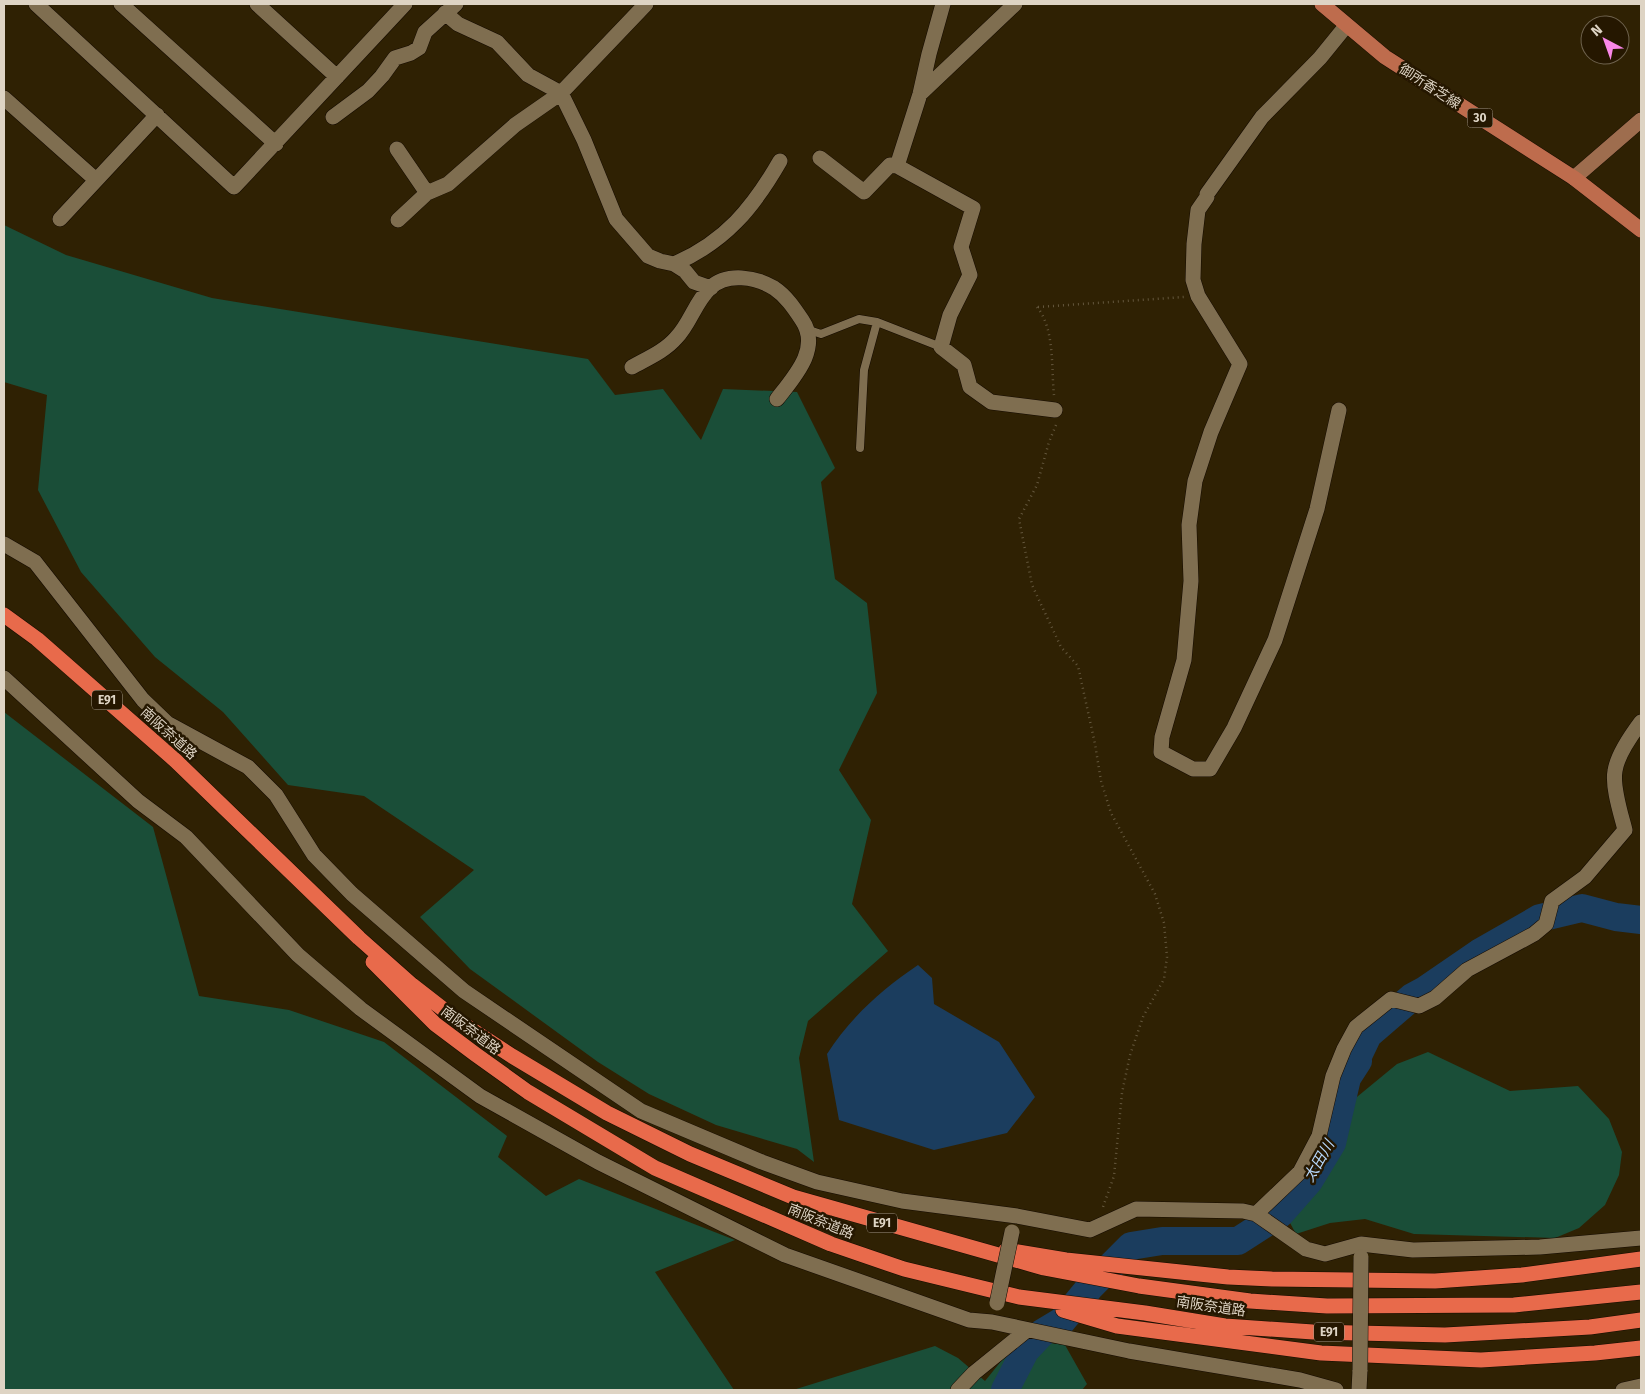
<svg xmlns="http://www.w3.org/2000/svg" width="1645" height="1394" font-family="'Fira Sans','Noto Sans JP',sans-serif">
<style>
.green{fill:#1a4e38}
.water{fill:#1b3d5e}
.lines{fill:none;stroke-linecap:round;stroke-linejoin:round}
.river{stroke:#1b3d5e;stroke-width:28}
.lane-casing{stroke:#150b00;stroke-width:9}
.street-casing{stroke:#150b00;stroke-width:16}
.secondary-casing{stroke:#150b00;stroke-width:16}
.primary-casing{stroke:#150b00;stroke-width:16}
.highway-casing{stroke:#150b00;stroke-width:16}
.path{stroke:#64573d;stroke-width:2.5;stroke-dasharray:1 4;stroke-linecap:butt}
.lane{stroke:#7f6e50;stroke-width:8}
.street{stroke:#7f6e50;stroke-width:15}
.secondary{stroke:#9e6d4e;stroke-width:15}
.primary{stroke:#be6c4d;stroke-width:15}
.highway{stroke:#e86a4b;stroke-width:15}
.street-bridge-casing{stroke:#150b00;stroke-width:16;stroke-linecap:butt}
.street-bridge{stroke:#7f6e50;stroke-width:15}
.labels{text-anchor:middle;stroke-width:5;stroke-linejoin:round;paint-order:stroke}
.shield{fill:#251700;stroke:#a69b89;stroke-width:1}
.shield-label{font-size:12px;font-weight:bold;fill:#ded4c4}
.street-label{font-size:14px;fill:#ded4c4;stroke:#251700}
.water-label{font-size:15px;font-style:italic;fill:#b6d7fa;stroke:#251700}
</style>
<rect width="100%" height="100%" fill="#2f2103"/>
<path class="green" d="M4 225 66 255 212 298 588 359 615 395 663 389 701 440 723 389 797 392 835 468 821 482 835 579 867 603 877 693 839 770 871 820 852 904 888 951 808 1021 799 1058 814 1162 797 1149 716 1125 649 1094 598 1062 470 969 420 917 474 870 364 796 288 785 223 712 155 657 81 572 38 490 47 395 4 382Z
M4 712 153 827 199 996 289 1010 384 1042 507 1136 498 1157 546 1196 579 1179 735 1240 655 1272 734 1390H4Z
M1428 1052 1510 1091 1578 1086 1609 1119 1622 1152 1619 1175 1605 1205 1579 1228 1555 1238 1414 1234 1365 1219 1330 1223 1296 1234 1289 1221 1311 1196 1352 1101 1397 1064Z
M1019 1339 1065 1345 1087 1384 1082 1390H793L935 1346 958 1358 985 1381Z"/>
<path class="water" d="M918 965 932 978 934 1004 999 1042 1035 1097 1007 1133 934 1150 839 1120 827 1054C850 1018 882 989 918 965Z"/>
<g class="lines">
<path class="river" d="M1005 1390 1025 1351 1042 1333 1062 1321 1090 1287 1131 1246 1162 1241H1238L1280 1214 1309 1181 1332 1143 1347 1078 1358 1061 1357 1058 1368 1035 1412 997 1425 990 1479 953 1540 918 1582 908 1616 917 1641 920"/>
<defs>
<path id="lane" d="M809 330 821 334 859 319 877 322 941 347
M860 448 864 370 877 322"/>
<path id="street" d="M36 4 234 187 405 4
M121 4 276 144
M257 4 337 77
M943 4 929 54 920 94 897 166 973 208 961 247 970 275 950 315 941 347 964 365 970 387 991 402 1055 410
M445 13 458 24 497 42 528 75 561 93 584 140 616 219 648 256 660 261 674 264 685 271 694 282 711 288
M920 94 1015 4
M4 98 96 180
M333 117 368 91 382 76 395 58 411 53 419 48 425 32 456 4
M397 149 427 193
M820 158 864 192 890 165 897 166
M60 219 157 115
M398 220 427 193 448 184 515 125 561 93 646 4
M674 264C725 242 753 208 780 161
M632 367C646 359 665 351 676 338 690 324 695 302 710 288 727 272 756 277 774 288 786 296 794 308 802 320 821 348 795 376 777 399
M1339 410 1317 509 1275 640 1234 728 1210 769H1193L1161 752 1162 737 1184 660 1191 581 1189 525 1195 481 1211 432 1240 364 1198 296 1193 280 1194 244 1198 210 1207 197V194L1262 117 1320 58 1346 26
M4 544 35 562 143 700 167 723 248 767 276 795 314 855 352 894 464 991 641 1111 762 1162 817 1182 902 1201 1017 1216 1090 1230 1136 1209 1243 1211 1256 1214 1306 1249 1325 1254 1361 1244 1413 1250 1540 1247 1641 1238
M4 678 138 801 186 837 298 955 361 1009 480 1096 598 1162 785 1255 969 1320 992 1322 1129 1351 1300 1380 1336 1390
M1256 1214 1300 1172 1319 1136 1333 1076 1344 1049 1356 1027 1391 999 1419 1006 1435 998 1467 970 1534 934 1546 924 1552 901 1585 877 1625 830C1621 814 1612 787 1615 771 1617 756 1632 734 1641 722
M958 1390 974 1373 1026 1331
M1359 1390 1360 1370
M1623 1390 1641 1386"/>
<path id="secondary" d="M1574 178 1641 120"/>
<path id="primary" d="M1322 4 1385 57 1574 178 1641 230"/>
<path id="highway" d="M4 615 37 639 176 761 359 938 412 985 457 1020 512 1056 607 1113 690 1154 793 1197 1044 1268 1139 1286 1250 1301 1327 1306 1514 1305 1641 1292
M373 962 435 1024 475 1054 528 1092 655 1168 831 1244 904 1269 1019 1297 1145 1313 1225 1326 1313 1332 1445 1335 1590 1327 1641 1320
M1006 1250 1066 1260 1228 1277 1272 1279 1435 1281 1522 1275 1641 1259
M1063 1310 1117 1326 1321 1353 1481 1360 1595 1353 1641 1348"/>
</defs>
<use href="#lane" class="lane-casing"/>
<use href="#street" class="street-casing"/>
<use href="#secondary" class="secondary-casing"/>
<use href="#primary" class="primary-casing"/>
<use href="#highway" class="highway-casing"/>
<path class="path" d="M1037 307C1055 329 1051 367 1054 395
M1038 307 1184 297
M1056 425 1049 442 1037 485 1019 519 1032 585 1061 647 1078 666 1095 744 1101 781 1111 813 1155 894 1164 923 1167 957 1164 979 1143 1017 1130 1055 1122 1093 1114 1176 1103 1207"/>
<use href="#lane" class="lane"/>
<use href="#street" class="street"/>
<use href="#secondary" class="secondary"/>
<use href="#primary" class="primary"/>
<use href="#highway" class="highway"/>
<defs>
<path id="street-bridge" d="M997 1303 1012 1232
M1360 1370 1361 1257"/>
</defs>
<use href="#street-bridge" class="street-bridge-casing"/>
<use href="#street-bridge" class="street-bridge"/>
</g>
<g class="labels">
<g class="shield">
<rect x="1467.5" y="108.5" width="25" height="19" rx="4"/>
<rect x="92" y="690.5" width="30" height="19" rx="4"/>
<rect x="867" y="1213.5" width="30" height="19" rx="4"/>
<rect x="1314" y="1322.5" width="30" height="19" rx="4"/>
</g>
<g class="shield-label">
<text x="1480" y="122">30</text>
<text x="107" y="704">E91</text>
<text x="882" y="1227">E91</text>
<text x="1329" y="1336">E91</text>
</g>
<g class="street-label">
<text transform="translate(1430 86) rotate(33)" y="5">御所香芝線</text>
<text transform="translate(169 733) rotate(42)" y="5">南阪奈道路</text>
<text transform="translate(471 1030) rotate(37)" y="5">南阪奈道路</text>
<text transform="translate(821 1221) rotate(22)" y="5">南阪奈道路</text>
<text transform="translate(1211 1306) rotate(8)" y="5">南阪奈道路</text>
</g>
<g class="water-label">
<text transform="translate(1319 1161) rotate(-60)" y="5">太田川</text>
</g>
</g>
<rect width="1645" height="1394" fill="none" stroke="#ded4c4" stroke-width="10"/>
<g transform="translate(1605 40) rotate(319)"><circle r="24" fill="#251700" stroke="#6f634e"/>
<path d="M0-4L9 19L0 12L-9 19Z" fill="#fa87e8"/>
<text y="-8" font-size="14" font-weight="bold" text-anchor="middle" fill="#ded4c4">N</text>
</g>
</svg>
